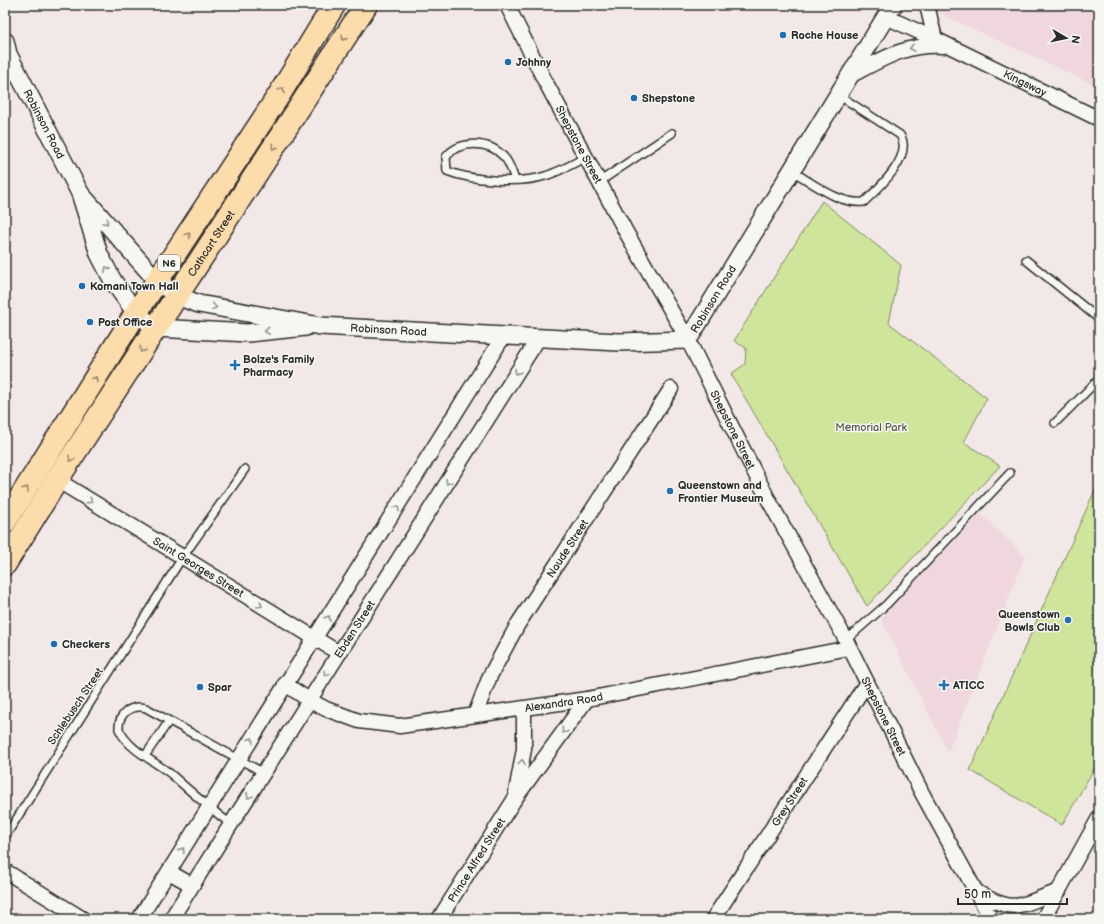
<svg xmlns="http://www.w3.org/2000/svg" width="1104" height="924" font-family="'Balsamiq Sans',sans-serif">
<style>
.built{fill:#efd7dd}
.green{fill:#cfe59b;stroke:#7d8863}
.lines{fill:none;stroke-linecap:round;stroke-linejoin:round}
.service-casing{stroke:#2b2b2b;stroke-width:10}
.minor-casing{stroke:#2b2b2b;stroke-width:17}
.tertiary-casing{stroke:#2b2b2b;stroke-width:20}
.trunk-casing{stroke:#2b2b2b;stroke-width:25}
.service{stroke:#f6f6f2;stroke-width:7}
.minor{stroke:#f6f6f2;stroke-width:14}
.tertiary{stroke:#f6f6f2;stroke-width:17}
.trunk{stroke:#fddcac;stroke-width:22}
.oneway{stroke:#94846c}
.oneway2{stroke:#90908e}
.poi-dot{fill:#1f6fb2;stroke:#f6f6f2;stroke-width:1.5}
.labels{text-anchor:middle;stroke-width:3;stroke-linejoin:round;paint-order:stroke}
.shield{fill:#f6f6f2;stroke:#686867;stroke-width:1}
.shield-label{font-size:10px;font-weight:bold;fill:#2b2b2b}
.poi-label{font-size:11px;font-weight:bold;fill:#2b2b2b;stroke:#f6f6f2;text-anchor:start}
.street-label{font-size:11px;fill:#2b2b2b;stroke:#f6f6f2}
.park-label{font-size:11px;fill:#545a47;stroke:#f6f6f2}
</style>
<rect width="100%" height="100%" fill="#f3e8e8"/>
<filter id="ink" filterUnits="userSpaceOnUse"><feTurbulence type="fractalNoise" baseFrequency=".025" numOctaves="2"/><feDisplacementMap in="SourceGraphic" scale="8" xChannelSelector="R" yChannelSelector="G"/><feConvolveMatrix kernelMatrix="1 2 1 2 8 2 1 2 1" color-interpolation-filters="sRGB"/></filter>
<g filter="url(#ink)">
<path class="built" d="M937 5H1099V87L938 13Z
M980 513 1025 556 948 752 881 619Z"/>
<path class="green" d="M822 201 901 265 889 323 987 398 964 442 1000 466 867 606 731 374 745 364 746 348 734 341Z
M1099 481V760L1062 825 970 770Z"/>
<g class="lines">
<defs>
<path id="service" d="M792 171C813 183 839 205 864 202 879 188 914 156 900 135L837 94
M515 180C512 172 510 163 504 157 489 140 459 140 446 157L447 171C472 181 520 184 545 176 559 172 573 164 586 157
M599 182 672 133
M1026 260 1099 319
M1055 423 1099 379
M846 640 887 604 1010 473
M145 756 169 721
M231 824C210 809 191 792 172 775 155 761 128 750 119 729 118 713 132 704 146 708L264 773
M5 837 182 558 245 469"/>
<g id="minor">
<path id="s1" d="M507 5 545 81 626 232 688 340 767 497 846 640 922 793 991 919"/>
<path d="M927 5 935 39"/>
<path id="s2" d="M886 17 935 39 1099 119"/>
<path d="M848 77C881 60 905 43 944 46"/>
<path id="s3" d="M57 480 339 653"/>
<path id="s4" d="M285 684 309 700 326 709 359 721 400 726 587 699 849 648"/>
<path id="s5" d="M475 715 490 676 518 624 671 389"/>
<path d="M516 792 524 749V709"/>
<path d="M5 871 83 919"/>
<path d="M169 872 192 885"/>
<path d="M977 892C1016 915 1019 905 1059 891"/>
<path d="M139 919 503 337"/>
<path id="s6" d="M171 919 538 339"/>
<path id="s7" d="M439 919 514 800 587 699"/>
<path id="s8" d="M713 919 866 684"/>
<path d="M1043 919 1099 818"/>
</g>
<g id="tertiary">
<path id="s9" d="M5 41 8 54 80 193 99 254 113 281 136 313 156 328 248 333 306 327"/>
<path id="s10" d="M80 193 157 281 177 296 199 304 320 326 618 342 688 340 893 5"/>
</g>
<g id="trunk">
<path d="M5 522 136 313 279 95 334 5"/>
<path id="s11" d="M5 564 57 480 366 5"/>
</g>
</defs>
<use href="#service" class="service-casing"/>
<use href="#minor" class="minor-casing"/>
<use href="#tertiary" class="tertiary-casing"/>
<use href="#trunk" class="trunk-casing"/>
<use href="#service" class="service"/>
<use href="#minor" class="minor"/>
<use href="#tertiary" class="tertiary"/>
<use href="#trunk" class="trunk"/>
</g>
<defs><path id="oneway-chevron" d="M-2-3.5L2.5 0L-2 3.5" fill="none" stroke-width="1.6" stroke-linecap="round" stroke-linejoin="round"/></defs>
<g class="oneway">
<use href="#oneway-chevron" transform="translate(344 38) rotate(123)"/>
<use href="#oneway-chevron" transform="translate(282 90) rotate(-59)"/>
<use href="#oneway-chevron" transform="translate(274 147) rotate(123)"/>
<use href="#oneway-chevron" transform="translate(188 235) rotate(-56)"/>
<use href="#oneway-chevron" transform="translate(142 350) rotate(123)"/>
<use href="#oneway-chevron" transform="translate(95 379) rotate(-58)"/>
<use href="#oneway-chevron" transform="translate(71 459) rotate(123)"/>
<use href="#oneway-chevron" transform="translate(26 489) rotate(-58)"/>
</g>
<g class="oneway2">
<use href="#oneway-chevron" transform="translate(912 48) rotate(167)"/>
<use href="#oneway-chevron" transform="translate(106 222) rotate(49)"/>
<use href="#oneway-chevron" transform="translate(107 269) rotate(-117)"/>
<use href="#oneway-chevron" transform="translate(214 307) rotate(10)"/>
<use href="#oneway-chevron" transform="translate(267 331) rotate(175)"/>
<use href="#oneway-chevron" transform="translate(517 372) rotate(122)"/>
<use href="#oneway-chevron" transform="translate(448 482) rotate(122)"/>
<use href="#oneway-chevron" transform="translate(90 501) rotate(32)"/>
<use href="#oneway-chevron" transform="translate(397 508) rotate(-58)"/>
<use href="#oneway-chevron" transform="translate(260 605) rotate(31)"/>
<use href="#oneway-chevron" transform="translate(328 618) rotate(-58)"/>
<use href="#oneway-chevron" transform="translate(326 674) rotate(123)"/>
<use href="#oneway-chevron" transform="translate(564 731) rotate(126)"/>
<use href="#oneway-chevron" transform="translate(251 740) rotate(-58)"/>
<use href="#oneway-chevron" transform="translate(522 762) rotate(-81)"/>
<use href="#oneway-chevron" transform="translate(249 796) rotate(122)"/>
<use href="#oneway-chevron" transform="translate(182 850) rotate(-58)"/>
</g>
</g>
<g class="poi-dot">
<circle cx="783" cy="35" r="4"/>
<circle cx="508" cy="62" r="4"/>
<circle cx="634" cy="98" r="4"/>
<circle cx="82" cy="286" r="4"/>
<circle cx="90" cy="322" r="4"/>
<path d="M233 359h4v4h4v4h-4v4h-4v-4h-4v-4h4z"/>
<circle cx="670" cy="491" r="4"/>
<circle cx="1068" cy="620" r="4"/>
<circle cx="54" cy="644" r="4"/>
<path d="M942 679h4v4h4v4h-4v4h-4v-4h-4v-4h4z"/>
<circle cx="200" cy="687" r="4"/>
</g>
<g class="labels">
<rect class="shield" x="158" y="255" width="22" height="16" rx="3"/>
<g class="shield-label">
<text x="169" y="267">N6</text>
</g>
<g class="poi-label">
<text x="791" y="39">Roche House</text>
<text x="516" y="66">Johhny</text>
<text x="642" y="102">Shepstone</text>
<text x="90" y="290">Komani Town Hall</text>
<text x="98" y="326">Post Office</text>
<text x="243" y="363">Bolze's Family<tspan x="243" dy="13">Pharmacy</tspan></text>
<text x="678" y="489">Queenstown and<tspan x="678" dy="13">Frontier Museum</tspan></text>
<text x="1060" y="618" text-anchor="end">Queenstown<tspan x="1060" dy="13">Bowls Club</tspan></text>
<text x="62" y="648">Checkers</text>
<text x="953" y="689">ATICC</text>
<text x="208" y="691">Spar</text>
</g>
<g class="street-label">
<text dy="4" stroke="none"><textPath href="#s2" startOffset="154">Kingsway</textPath></text>
<text dy="4" stroke="none"><textPath href="#s9" startOffset="92">Robinson Road</textPath></text>
<text dy="4" stroke="none"><textPath href="#s1" startOffset="157">Shepstone Street</textPath></text>
<text dy="4" stroke="none"><textPath href="#s11" startOffset="381">Cathcart Street</textPath></text>
<text dy="4" stroke="none"><textPath href="#s10" startOffset="705">Robinson Road</textPath></text>
<text dy="4" stroke="none"><textPath href="#s10" startOffset="357">Robinson Road</textPath></text>
<text dy="4" stroke="none"><textPath href="#s1" startOffset="481">Shepstone Street</textPath></text>
<text dy="4" stroke="none"><textPath href="#s5" startOffset="191">Naude Street</textPath></text>
<text dy="4" stroke="none"><textPath href="#s3" startOffset="166">Saint Georges Street</textPath></text>
<text dy="4" stroke="none"><textPath href="#s6" startOffset="343">Ebden Street</textPath></text>
<text dy="4" stroke="none"><textPath href="#s4" startOffset="290">Alexandra Road</textPath></text>
<text transform="translate(75 706) rotate(-56)" y="4">Schlebusch Street</text>
<text dy="4" stroke="none"><textPath href="#s1" startOffset="805">Shepstone Street</textPath></text>
<text dy="4" stroke="none"><textPath href="#s8" startOffset="140">Grey Street</textPath></text>
<text dy="4" stroke="none"><textPath href="#s7" startOffset="70">Prince Alfred Street</textPath></text>
</g>
<g class="park-label">
<text x="871" y="431">Memorial Park</text>
</g>
</g>
<rect width="1104" height="924" fill="none" stroke="#f6f6f2" stroke-width="20"/>
<rect x="10" y="10" width="1084" height="904" fill="none" stroke="#2b2b2b" stroke-width="1.5" filter="url(#ink)"/>
<g transform="translate(1066 38) rotate(99)" stroke="#f6f6f2" stroke-width="3" paint-order="stroke">
<path d="M0-3L7 15L0 10L-7 15Z" fill="#2b2b2b"/>
<text y="-6" font-size="11" font-weight="bold" text-anchor="middle" fill="#2b2b2b">N</text>
</g>
<path d="M958 898v6h109v-6" fill="none" stroke="#2b2b2b" stroke-width="2"/>
<text x="964" y="898" font-size="12" fill="#2b2b2b" stroke="#f6f6f2" stroke-width="3" paint-order="stroke">50 m</text>
</svg>
